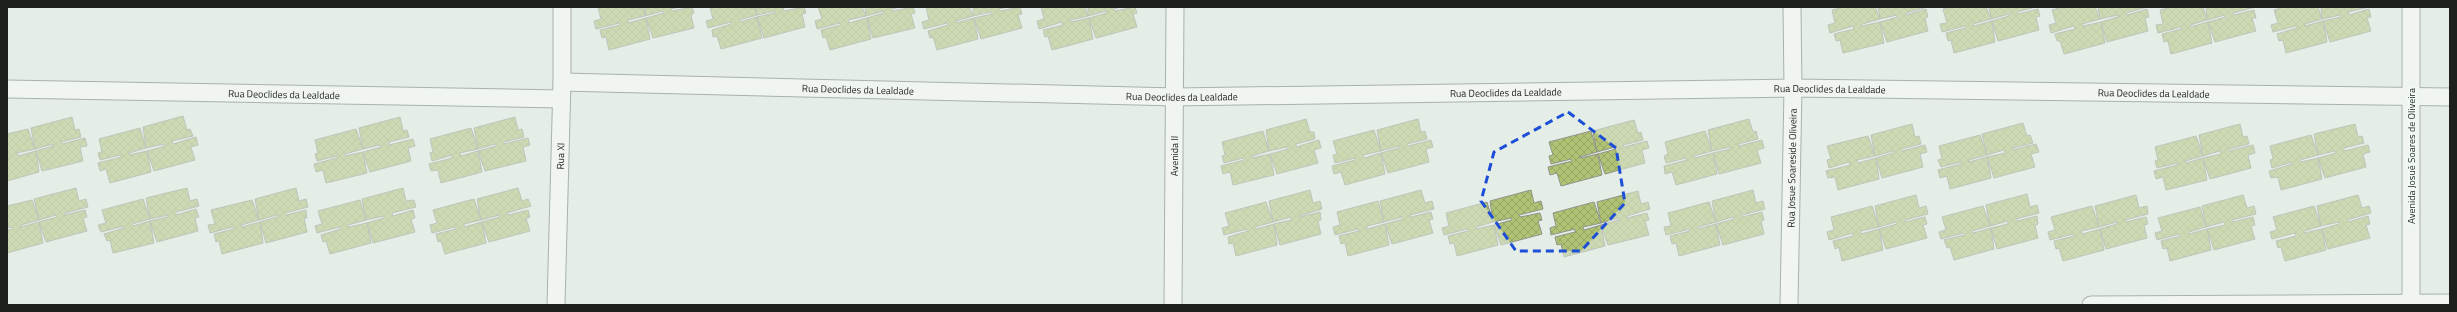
<svg xmlns="http://www.w3.org/2000/svg" width="2457" height="312" font-family="'Titillium Web',sans-serif">
<style>
.building{fill:url(#building-cross-hatch);stroke:#91938a}
.lines{fill:none;stroke-linecap:round;stroke-linejoin:round}
.street-casing{stroke:#626a64;stroke-width:19}
.street{stroke:#fff;stroke-width:17}
.marked{fill:none;stroke:#1d4ed8;stroke-width:3;stroke-dasharray:8 5;stroke-linejoin:round}
.labels{text-anchor:middle;stroke-width:3.5;stroke-linejoin:round;paint-order:stroke}
.street-label{font-size:10px;fill:#1d201d;stroke:#f2fbf3}
</style>
<defs>
<pattern id="building-cross-hatch" width="8" height="8" patternUnits="userSpaceOnUse"><rect width="8" height="8" fill="#b0c274"/><path d="M0 0l8 8M0 8l8-8" fill="none" stroke="#97a664"/></pattern>
</defs>
<rect width="100%" height="100%" fill="#e4ede6"/>
<path class="building" d="M598 7 644 8 645 16 628 20V23L646 18 650 39 609 50 606 37 602 38 600 30 620 25 619 23 596 29 594 21 601 19Z
M645 7H679L671 9 672 11 692 7 694 13 691 15 694 28 653 38 646 18 664 13 663 11 645 16Z
M710 7 755 8 757 15 739 20 740 22 757 17 762 38 721 49 717 36 713 37 712 30 731 24V22L708 28 706 21 713 19Z
M788 7 783 8 784 11 804 7 806 13 802 14 805 27 764 38 757 17 775 13V11L757 15 755 8Z
M818 7H862L866 16 848 20 849 23 867 18 871 39 830 50 826 37 823 38 821 30 841 25 840 23 817 29 815 21 822 19Z
M865 7H900L892 9 893 11 913 7 915 13 911 14 915 28 873 38 867 18 884 13V11L866 16Z
M926 7H969L973 16 956 21V23L974 18 978 39 937 50 933 37 930 38 928 31 948 25 947 23 924 29 922 22 929 20Z
M973 7H1008L999 9 1000 11 1020 7 1022 14 1018 15 1022 28 981 39 974 18 992 14 991 12 973 16Z
M1041 7H1085L1088 16 1070 20 1071 22 1089 18 1093 39 1052 50 1048 36 1045 37 1043 30 1063 25 1062 22 1039 29 1037 21 1044 19Z
M1088 7H1121L1114 9 1115 11 1135 7 1137 13 1133 14 1137 27 1096 38 1089 18 1107 13 1106 11 1088 16Z
M1843 7H1875L1880 19 1862 24V26L1880 22 1884 43 1843 53 1840 40 1836 41 1834 34 1854 29 1853 26 1830 33 1828 25 1835 23 1832 10Z
M1878 7H1927L1906 13V15L1926 9 1928 17 1925 18 1928 31 1887 42 1880 22 1898 17 1897 15 1880 19Z
M1952 7H1986L1991 19 1973 24 1974 26 1992 21 1995 42 1954 53 1951 40 1948 41 1946 33 1966 28 1965 26 1942 32 1940 24 1947 23 1943 9Z
M1989 7H2036L2017 12 2018 14 2038 9 2040 16 2036 17 2039 30 1998 41 1992 21 2009 16V14L1991 19Z
M2063 7H2095L2100 19 2082 24 2083 26 2101 22 2105 43 2064 54 2060 41H2057L2055 34 2075 29 2074 26 2051 33 2049 25 2056 23 2052 10Z
M2098 7H2147L2126 13 2127 15 2147 9 2149 17 2145 18 2148 31 2107 42 2101 22 2118 17V15L2100 19Z
M2172 7H2203L2207 20 2190 25V27L2208 22 2212 43 2171 54 2168 41 2164 42 2162 34 2182 29 2181 27 2158 33 2156 25 2163 24 2160 10Z
M2206 7H2256L2233 13 2234 15 2254 10 2256 18H2252L2256 31 2215 42 2208 22 2226 17 2225 15 2207 20Z
M2285 7H2318L2322 19 2305 24V26L2323 21 2327 42 2286 53 2283 40 2279 41 2277 34 2297 28 2296 26 2273 32 2271 25 2278 23 2274 10Z
M2321 7H2369L2348 12 2349 15 2369 9 2371 17 2367 18 2371 31 2330 42 2323 21 2341 17 2340 15 2322 19Z
M183 116 187 130 190 129 193 136 172 141 173 144 196 137 198 145 191 147 195 160 154 171 147 151 165 146 164 144 146 148 143 127Z
M72 117 75 130 79 129 81 137 61 142 62 144 85 138 87 146 80 147 83 161 42 171 36 151 53 146V144L35 149 31 128Z
M400 117 403 131 407 130 409 137 389 142V145L413 139 415 146 408 148 411 161 370 172 363 152 381 147 380 145 363 149 359 128Z
M515 117 518 130 522 129 524 137 504 142V144L528 138 530 145 523 147 526 161 485 171 478 151 496 146 495 144 478 149 474 128Z
M1306 119 1310 132H1314L1315 139 1296 144V147L1319 140 1321 148 1314 150 1318 163 1277 174 1270 154 1288 149 1287 147 1269 151 1266 130Z
M1418 119 1421 132 1425 131 1427 139 1407 144 1408 146 1431 140 1433 147 1426 149 1429 162 1388 173 1381 153 1399 148V146L1381 151 1377 130Z
M1749 119 1753 132 1756 131 1758 139 1738 144 1739 146 1762 140 1764 148 1757 150 1761 163 1719 174 1713 153 1731 149 1730 147 1712 151 1708 130Z
M1634 120 1638 133 1641 132 1643 140 1623 145 1624 147 1647 141 1649 148 1642 150 1645 163 1605 174 1598 154 1616 149 1615 147 1597 152 1593 131Z
M2023 123 2027 136 2030 135 2033 143 2013 148V150L2036 144 2039 152 2031 154 2035 167 1994 178 1987 157 2005 153 2004 150 1987 155 1982 134Z
M1912 124 1915 137 1919 136 1921 144 1901 149 1902 151 1925 145 1927 152 1920 154 1923 167 1882 178 1876 158 1893 153V151L1875 156 1871 135Z
M2240 124 2243 137 2247 136 2249 144 2229 149V151L2253 145 2255 153 2248 155 2251 168 2210 179 2203 158 2221 154 2220 151 2203 156 2199 135Z
M2355 124 2358 137 2362 136 2364 143 2344 148V151L2368 145 2370 152 2363 154 2366 167 2325 178 2318 158 2336 153 2335 151 2318 155 2314 134Z
M140 128 146 148 129 153V155L147 151 151 172 110 183 106 169 100 171 98 163 121 157 120 155 100 160 98 153 102 152 99 139Z
M471 128 478 149 460 153 461 156 478 151 482 172 441 183 438 170 431 171 429 164 452 158V155L432 161 430 153 433 152 430 139Z
M28 129 35 149 17 153 18 156 36 151 39 172 7 181V159L9 158 7 156V134Z
M356 129 363 149 345 154V156L363 152 367 173 326 183 323 170 316 172 314 164 337 158V156L317 161 315 154 318 153 315 140Z
M1374 130 1381 151 1363 155 1364 158 1381 153 1385 174 1345 185 1341 172 1334 174 1332 166 1355 160V158L1335 163 1333 155 1337 154 1333 141Z
M1263 131 1269 151 1252 156V158L1270 154 1274 175 1233 185 1230 172 1223 174 1221 166 1244 160 1243 158 1224 163 1222 156 1225 155 1222 142Z
M1591 131 1597 152 1579 157 1580 158 1598 154 1602 175 1561 186 1557 173 1550 175 1548 167 1572 161 1571 159 1551 164 1549 156 1553 155 1549 142Z
M1705 131 1712 151 1694 156 1695 158 1713 153 1717 174 1676 185 1672 172 1665 174 1664 166 1687 160 1686 158 1666 163 1664 156 1668 154 1665 142Z
M1980 135 1987 155 1969 160V162L1987 157 1991 178 1950 189 1947 176 1940 178 1938 170 1961 164V162L1941 167 1938 160 1942 159 1939 146Z
M2311 135 2318 155 2300 160 2301 162 2318 158 2322 179 2281 190 2278 177 2271 178 2269 171 2292 164V162L2272 168 2270 160 2273 159 2270 146Z
M1868 136 1875 156 1857 160 1858 163 1876 158 1879 179 1838 190 1835 177 1828 178 1826 171 1850 165 1849 162 1829 168 1827 160 1831 159 1827 146Z
M2196 136 2203 156 2185 161 2186 163 2203 158 2207 180 2166 190 2163 177 2156 179 2154 171 2177 165V163L2157 168 2155 161 2158 160 2155 147Z
M76 188 79 201 86 199 88 207 65 213V215L85 210 87 217 83 218 87 231 46 242 39 222 57 217 56 215 39 220 34 199Z
M187 188 190 201 197 199 199 206 176 212V215L196 209 199 217 195 218 198 231 157 242 150 221 168 217V215L150 219 146 198Z
M296 188 299 201 306 199 308 207 285 213 286 215 306 210 307 218H304L307 232 266 243 260 222 277 217V215L259 220 255 199Z
M403 188 406 201 414 200 416 207 392 213 393 216 413 210 415 218 411 219 415 232 373 243 367 223 384 218V216L366 220 362 199Z
M518 188 522 201 528 199 531 206 507 213 508 215 528 210 530 217 526 218 530 231 489 242 482 222 499 217V215L481 220 477 199Z
M1310 190 1313 203 1320 201 1322 209 1299 216 1300 217 1320 212 1321 220 1318 221 1321 234 1280 245 1274 224 1291 220V217L1273 222 1269 201Z
M1421 190 1425 203 1432 201 1434 209 1410 215 1411 217 1431 212 1433 219 1429 220 1433 233 1392 244 1385 224 1403 219 1402 217 1384 222 1380 201Z
M1531 190 1534 203 1541 201 1543 209 1519 215 1520 217 1540 213 1542 220 1538 221 1542 234 1501 245 1494 225 1512 220 1511 218 1493 222 1490 201Z
M1753 190 1756 203 1763 201 1765 209 1742 215V217L1762 212 1764 220 1761 221 1764 234 1723 245 1716 224 1734 219 1733 217 1716 222 1712 201Z
M1638 191 1641 204 1648 202 1650 209 1627 216V218L1647 213 1649 220 1645 221 1649 235 1608 245 1601 225 1619 220V218L1601 223 1597 202Z
M2027 194 2030 207 2037 205 2039 213 2016 219 2017 221 2037 216 2038 224 2035 225 2038 238 1997 249 1991 228 2008 224V221L1990 226 1986 205Z
M1916 195 1919 208 1926 206 1928 214 1905 220V222L1925 217 1927 224 1923 225 1927 238 1886 249 1879 229 1897 224 1896 222 1879 227 1875 206Z
M2136 195 2139 208 2147 206 2148 214 2125 220 2126 222 2146 217 2148 224 2144 225 2147 238 2106 249 2100 229 2117 224V222L2099 227 2095 206Z
M2243 195 2247 208 2254 206 2256 214 2232 220 2233 222 2253 217 2255 225 2251 226 2255 239 2214 250 2207 229 2225 225 2224 222 2206 227 2202 206Z
M2358 195 2362 208 2369 206 2371 213 2347 220 2348 222 2368 216 2370 224 2366 225 2370 238 2328 249 2322 229 2339 224V222L2321 226 2317 206Z
M143 199 150 219 132 224 133 226 150 221 154 243 113 253 110 240 107 241 104 234 124 228V226L101 232 98 225 106 223 102 210Z
M474 199 481 220 464 224V227L482 222 486 243 445 254 441 241 438 242 436 234 456 229 455 227 432 233 430 225 437 223 433 210Z
M32 200 39 220 21 225V227L39 222 43 243 7 253V230L13 229 12 227 7 228V206Z
M252 200 259 220 241 225 242 227 260 222 263 243 222 254 219 241 216 242 214 234 234 229 233 227 210 233 208 225 215 224 211 210Z
M360 200 366 220 348 225 349 227 367 223 371 243 330 254 326 241 323 242 321 235 341 229 340 227 317 233 315 226 322 224 318 211Z
M1378 201 1384 222 1367 226V229L1385 224 1389 245 1348 256 1345 243 1341 244 1339 236 1359 231 1358 229 1335 235 1333 227 1340 225 1337 212Z
M1266 202 1273 222 1255 227 1256 229 1274 224 1277 245 1236 256 1233 243 1229 244 1228 237 1248 231 1247 229 1224 235 1222 228 1229 226 1225 213Z
M1487 202 1493 222 1476 227V229L1494 225 1498 245 1457 256 1454 243 1450 244 1448 236 1468 231 1467 229 1444 235 1442 228 1449 226 1446 213Z
M1594 202 1601 223 1583 227 1584 230 1601 225 1605 246 1564 257 1561 244 1557 245 1555 237 1575 232V229L1551 235 1550 228 1556 226 1553 213Z
M1709 202 1716 222 1698 227V229L1716 224 1720 245 1679 256 1676 243 1672 244 1670 236 1690 231V229L1666 235 1664 227 1671 226 1668 213Z
M1872 206 1879 227 1861 231V234L1879 229 1883 250 1842 261 1839 247 1835 249 1833 241 1853 236V233L1829 240 1827 232 1834 230 1831 217Z
M1983 206 1990 226 1972 231 1973 233 1991 228 1994 249 1954 260 1950 247 1947 248 1944 240 1965 235 1964 233 1941 239 1939 232 1946 230 1942 217Z
M2092 206 2099 227 2081 231 2082 234 2100 229 2104 250 2063 261 2059 248 2056 249 2054 241 2074 236 2073 234 2050 240 2048 232 2055 230 2051 217Z
M2314 206 2321 226 2304 231V233L2322 229 2326 250 2285 261 2281 247 2278 248 2276 241 2296 236 2295 233 2272 239 2270 232 2277 230 2273 217Z
M2200 207 2206 227 2189 232V234L2207 229 2211 250 2170 261 2167 248 2163 249 2161 241 2181 236 2180 234 2157 240 2155 233 2162 231 2158 218Z"/>
<g class="lines">
<defs>
<g id="street">
<path d="M2411 7V305"/>
<path id="s1" d="M562 82 1176 97 1793 88 2450 97"/>
<path id="s2" d="M7 89 561 99"/>
<path id="s3" d="M556 305 562 82V7"/>
<path id="s4" d="M1173 305 1175 7"/>
<path id="s5" d="M1789 305 1793 88 1792 7"/>
<path d="M2091 305 2450 303"/>
</g>
</defs>
<use href="#street" class="street-casing"/>
<use href="#street" class="street"/>
</g>
<path d="M0 0H2457V312H0ZM1568 112 1616 148 1625 203 1581 251H1516L1481 201 1494 152Z" fill="#e4ede6" fill-opacity=".55" fill-rule="evenodd"/>
<path class="marked" d="M1568 112 1616 148 1625 203 1581 251H1516L1481 201 1494 152Z"/>
<g class="labels">
<g class="street-label">
<text dy="4" stroke="none"><textPath href="#s1" startOffset="296">Rua Deoclides da Lealdade</textPath></text>
<text dy="4" stroke="none"><textPath href="#s1" startOffset="1268">Rua Deoclides da Lealdade</textPath></text>
<text dy="4" stroke="none"><textPath href="#s1" startOffset="944">Rua Deoclides da Lealdade</textPath></text>
<text dy="4" stroke="none"><textPath href="#s1" startOffset="1592">Rua Deoclides da Lealdade</textPath></text>
<text dy="4" stroke="none"><textPath href="#s2" startOffset="277">Rua Deoclides da Lealdade</textPath></text>
<text dy="4" stroke="none"><textPath href="#s1" startOffset="620">Rua Deoclides da Lealdade</textPath></text>
<text dy="4" stroke="none"><textPath href="#s3" startOffset="149">Rua XI</textPath></text>
<text dy="4" stroke="none"><textPath href="#s4" startOffset="149">Avenida II</textPath></text>
<text transform="translate(2411 156) rotate(-90)" y="4">Avenida Josué Soares de Oliveira</text>
<text dy="4" stroke="none"><textPath href="#s5" startOffset="137">Rua Josue Soareside Oliveira</textPath></text>
</g>
</g>
<rect width="2457" height="312" fill="none" stroke="#1d201d" stroke-width="16"/>
</svg>
